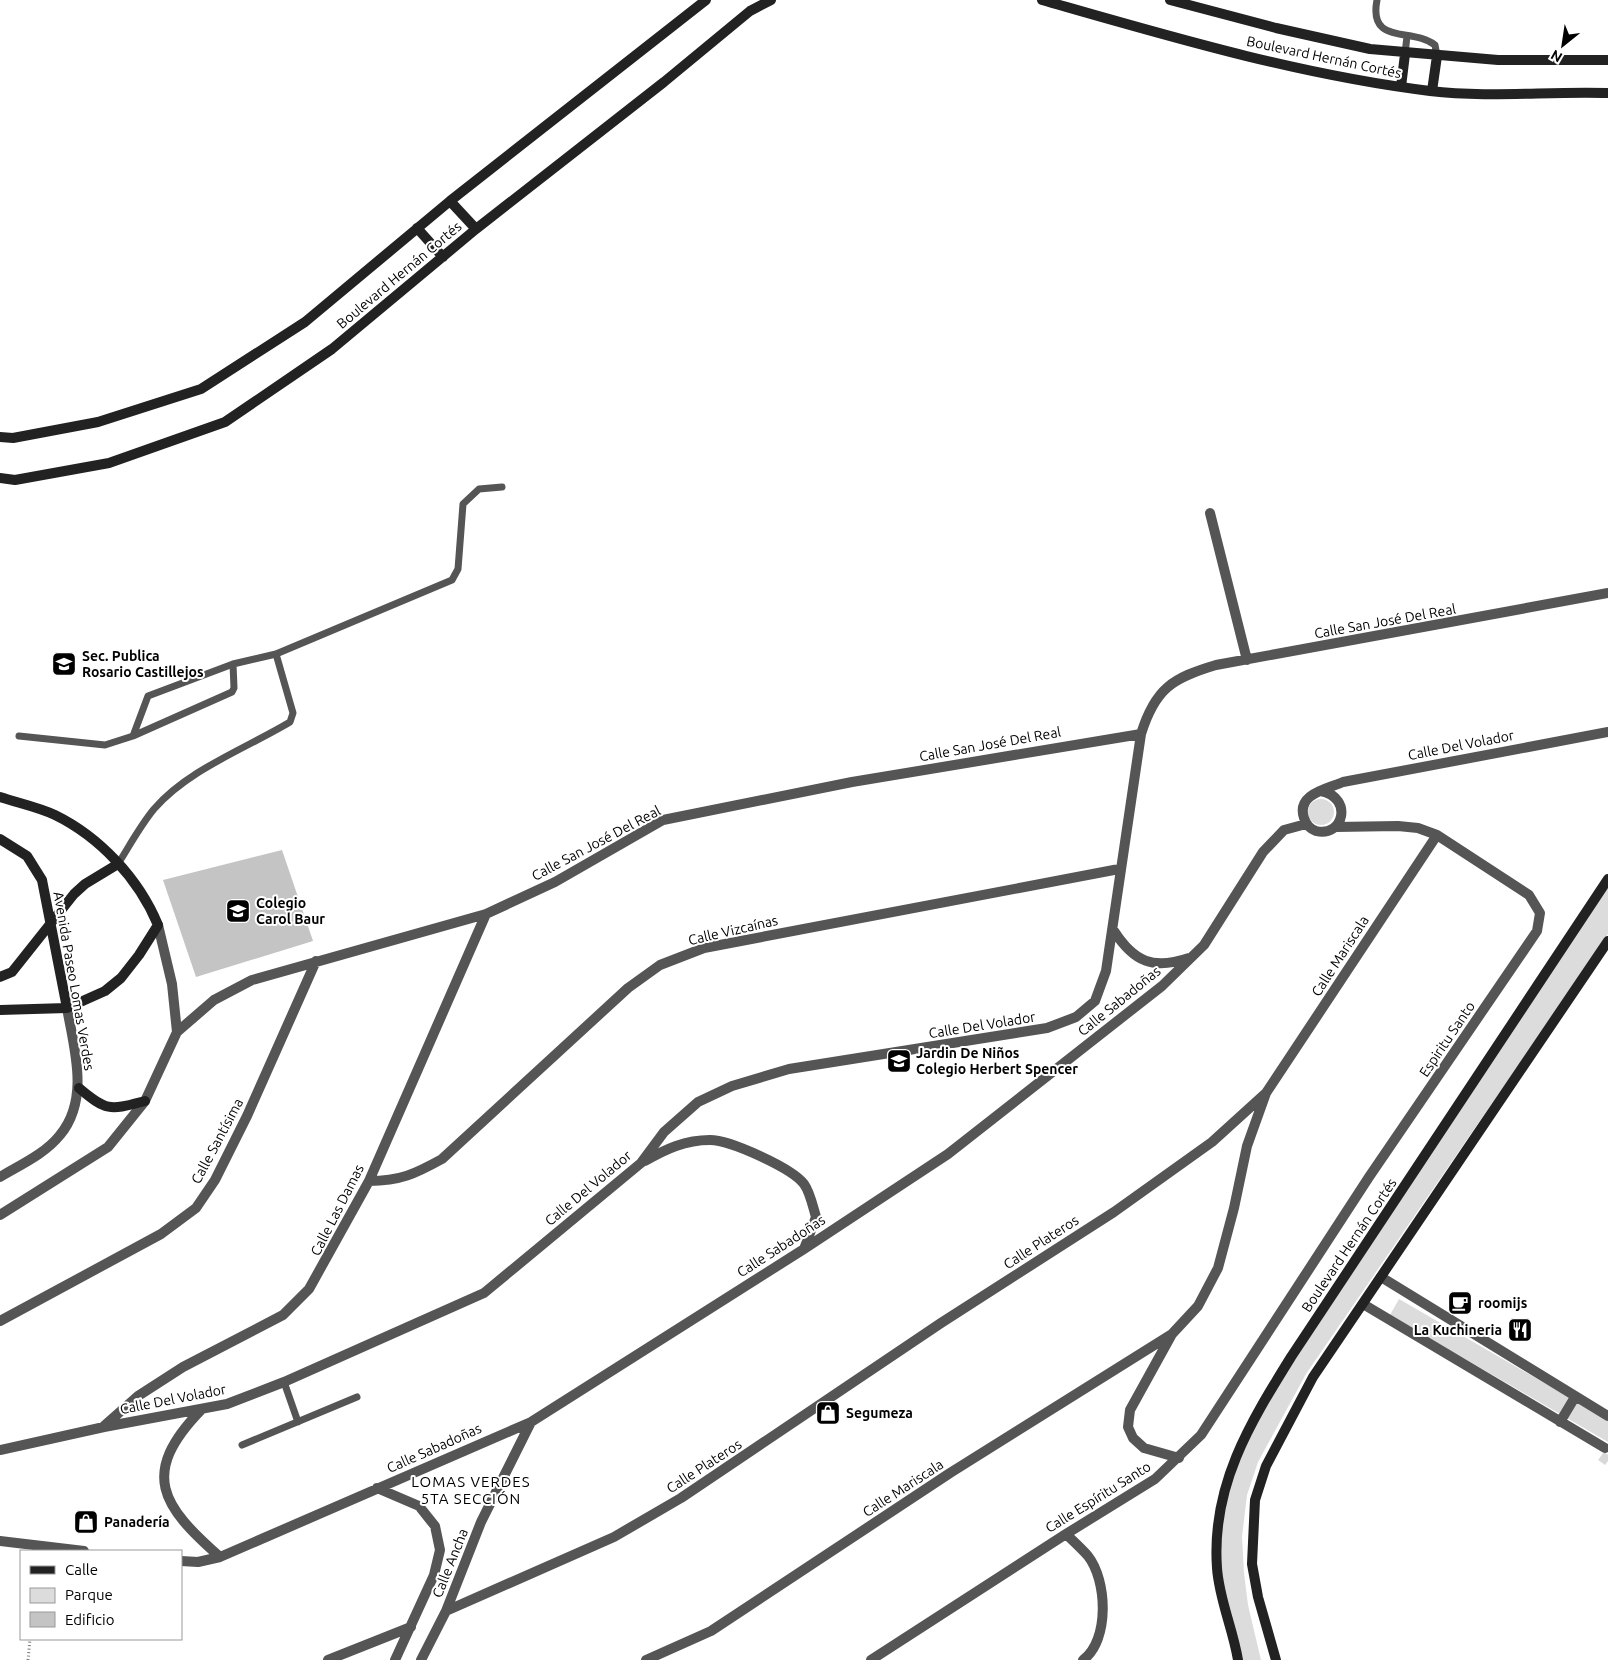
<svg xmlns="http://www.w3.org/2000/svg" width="1608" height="1660" font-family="Ubuntu,sans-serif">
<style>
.green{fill:#dcdcdc}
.building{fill:#c4c4c4}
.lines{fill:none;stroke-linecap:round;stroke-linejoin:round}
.street-tunnel{stroke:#d9d9d9;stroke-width:10;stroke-dasharray:10 5;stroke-linecap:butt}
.path{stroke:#777;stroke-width:3;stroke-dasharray:1 2.5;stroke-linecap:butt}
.lane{stroke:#555;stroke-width:7}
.street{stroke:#555;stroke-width:10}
.secondary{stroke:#222;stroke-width:10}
.labels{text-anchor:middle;stroke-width:4;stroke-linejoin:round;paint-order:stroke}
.street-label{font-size:14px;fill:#000;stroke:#fff}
.poi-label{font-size:14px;font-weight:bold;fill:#000;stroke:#fff;text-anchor:start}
.neighbourhood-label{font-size:15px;letter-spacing:1px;fill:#000;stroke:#fff}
</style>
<rect width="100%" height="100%" fill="#fff"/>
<path class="green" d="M1308 812a13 13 0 1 1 26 0a13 13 0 1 1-26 0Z
M1608 881V934L1306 1374 1258 1462 1247 1495 1242 1537 1244 1573 1248 1605 1261 1660H1242C1235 1631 1224 1601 1221 1571 1216 1515 1235 1467 1257 1417Z
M1399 1299 1608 1420V1442L1390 1315Z"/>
<path class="building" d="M282 850 313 941 196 977 163 880Z"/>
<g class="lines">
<path class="street-tunnel" d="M1601 1456 1608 1461"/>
<path class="path" d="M28 1660 30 1639"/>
<path class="lane" d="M1377 0C1368 46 1413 27 1435 45L1437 56
M1405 54 1407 36
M19 736 105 745 133 736 232 692 234 688 233 664
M133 736 148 696 233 664 276 654 452 580 458 569 463 504 479 489 502 487
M118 864C130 845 140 826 154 809 189 769 245 749 290 722L293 713 276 654
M284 1382 298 1422
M242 1445 357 1397"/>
<path class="street" d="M1210 513 1247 660
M1321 791C1354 798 1343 838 1316 831 1310 829 1306 824 1304 818 1296 794 1327 789 1343 782L1608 732
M1114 931C1134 962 1153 970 1189 958
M177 1032 214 1000 252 980 486 914 555 882 663 820 852 782 1141 734
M645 1161C666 1149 685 1140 710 1140 730 1140 792 1168 804 1184 810 1192 813 1207 816 1217L804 1249
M0 1177C20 1165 45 1154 60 1135 90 1099 74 1048 67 1008
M369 1181C400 1181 415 1174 442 1159L628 988 660 965 704 948 1119 869
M0 1215 108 1147 145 1101 177 1032 172 984 158 925
M1381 1277 1608 1416
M1363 1304 1605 1448
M0 1321 161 1234 196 1208 215 1180 247 1116 316 961
M201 1410C139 1474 162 1506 220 1557
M1560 1422 1575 1397
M104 1426 138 1396 183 1367 283 1315 309 1289 369 1181 486 914
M0 1450 104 1427 227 1404 284 1382 484 1293 641 1163 664 1132 698 1102 732 1086 789 1069 1047 1028 1076 1017 1095 1001 1106 971 1141 734C1155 689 1172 678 1216 665L1608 593
M1179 1458 1144 1448 1133 1438 1128 1427 1130 1410 1172 1334 1198 1306 1218 1268 1234 1208 1247 1146 1266 1093 1437 835
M377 1488 419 1506 435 1526 440 1550 434 1575 395 1660
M1066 1534C1073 1541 1081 1548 1088 1556 1107 1580 1110 1640 1083 1660
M0 1541 84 1551
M181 1561 198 1562 220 1557 531 1422 804 1249 948 1154 1162 986 1204 945 1263 852 1284 830 1306 824
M446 1611 614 1537 681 1498 941 1323 1114 1212 1212 1142 1266 1093
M328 1660 411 1627
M421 1660 446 1611 481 1522 531 1422
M646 1660 711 1631 950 1473 1172 1334
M871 1660 1066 1534 1155 1479 1201 1435 1369 1177 1537 931 1540 913 1529 895 1437 835 1418 828 1398 826 1336 827"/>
<path class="secondary" d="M1042 0C1168 36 1299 75 1430 91 1489 98 1548 91 1608 93
M1170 0 1276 28 1370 49 1498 60H1608
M1401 87 1405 54
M1432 91 1437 56
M450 201 476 229
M417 228 443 257
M0 437 13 438 98 422 201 389 305 322 450 201 706 0
M0 478 15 480 109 463 225 422 332 349 476 229 664 82 750 11 771 0
M0 797C18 803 38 807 55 815 100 837 139 879 158 925L139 955 121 978 105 991 67 1008 0 1010
M0 839 27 856 42 880 67 1008
M0 977 12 972 74 894 85 884 118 864
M79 1088C107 1112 110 1110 145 1101
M1238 1660C1233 1629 1219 1599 1217 1568 1211 1486 1250 1423 1291 1357L1608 879
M1276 1660 1258 1597 1252 1564 1255 1500 1266 1466 1313 1377 1608 941"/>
</g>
<defs>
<symbol id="school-square" viewBox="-11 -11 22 22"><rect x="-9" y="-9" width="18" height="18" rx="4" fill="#000" stroke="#fff"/><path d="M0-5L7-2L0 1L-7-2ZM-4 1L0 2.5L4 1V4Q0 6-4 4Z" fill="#fff"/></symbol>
<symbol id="cafe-square" viewBox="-11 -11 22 22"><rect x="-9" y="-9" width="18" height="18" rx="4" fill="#000" stroke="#fff"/><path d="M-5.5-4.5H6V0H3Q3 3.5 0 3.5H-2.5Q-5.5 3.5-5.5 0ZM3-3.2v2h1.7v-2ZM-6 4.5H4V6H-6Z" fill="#fff"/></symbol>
<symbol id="restaurant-square" viewBox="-11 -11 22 22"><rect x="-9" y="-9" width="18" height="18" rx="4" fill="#000" stroke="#fff"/><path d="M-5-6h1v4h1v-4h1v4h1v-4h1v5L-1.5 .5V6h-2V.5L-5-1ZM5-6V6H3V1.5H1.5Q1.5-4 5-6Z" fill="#fff"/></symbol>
<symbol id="shop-square" viewBox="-11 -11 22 22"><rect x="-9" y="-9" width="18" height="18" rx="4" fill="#000" stroke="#fff"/><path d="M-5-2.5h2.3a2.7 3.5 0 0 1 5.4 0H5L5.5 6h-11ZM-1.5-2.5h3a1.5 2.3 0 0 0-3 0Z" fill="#fff"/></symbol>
</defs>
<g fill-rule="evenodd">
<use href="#school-square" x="50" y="650" width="28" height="28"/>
<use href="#school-square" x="224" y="897" width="28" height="28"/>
<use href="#school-square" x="885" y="1047" width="28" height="28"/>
<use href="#cafe-square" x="1446" y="1289" width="28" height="28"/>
<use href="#restaurant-square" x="1506" y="1316" width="28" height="28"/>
<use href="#shop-square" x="814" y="1399" width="28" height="28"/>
<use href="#shop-square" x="72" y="1508" width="28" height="28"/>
</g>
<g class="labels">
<g class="street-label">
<text transform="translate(1324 57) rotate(12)" y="5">Boulevard Hernán Cortés</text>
<text transform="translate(399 275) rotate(-40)" y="5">Boulevard Hernán Cortés</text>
<text transform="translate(1385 621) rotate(-10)" y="5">Calle San José Del Real</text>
<text transform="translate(990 744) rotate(-10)" y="5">Calle San José Del Real</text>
<text transform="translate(1461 745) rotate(-11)" y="5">Calle Del Volador</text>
<text transform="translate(596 843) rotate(-28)" y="5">Calle San José Del Real</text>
<text transform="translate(733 930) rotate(-13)" y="5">Calle Vizcaínas</text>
<text transform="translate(1340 956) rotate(-57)" y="5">Calle Mariscala</text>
<text transform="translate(74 981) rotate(80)" y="5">Avenida Paseo Lomas Verdes</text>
<text transform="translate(1119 1001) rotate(-39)" y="5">Calle Sabadoñas</text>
<text transform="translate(982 1025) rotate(-9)" y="5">Calle Del Volador</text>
<text transform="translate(1447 1039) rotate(-56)" y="5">Espiritu Santo</text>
<text transform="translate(217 1141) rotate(-62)" y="5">Calle Santísima</text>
<text transform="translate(588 1188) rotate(-40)" y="5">Calle Del Volador</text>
<text transform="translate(337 1210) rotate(-63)" y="5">Calle Las Damas</text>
<text transform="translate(1041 1242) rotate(-33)" y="5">Calle Plateros</text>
<text transform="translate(1349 1245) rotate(-56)" y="5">Boulevard Hernán Cortés</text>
<text transform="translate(781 1246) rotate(-33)" y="5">Calle Sabadoñas</text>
<text transform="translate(173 1399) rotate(-11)" y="5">Calle Del Volador</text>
<text transform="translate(434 1448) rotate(-24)" y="5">Calle Sabadoñas</text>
<text transform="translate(704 1466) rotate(-33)" y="5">Calle Plateros</text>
<text transform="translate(903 1488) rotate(-33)" y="5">Calle Mariscala</text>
<text transform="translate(1098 1497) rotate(-32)" y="5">Calle Espíritu Santo</text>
<text transform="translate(450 1563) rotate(-68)" y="5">Calle Ancha</text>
</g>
<g class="poi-label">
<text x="82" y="661">Sec. Publica<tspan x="82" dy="16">Rosario Castillejos</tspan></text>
<text x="256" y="908">Colegio<tspan x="256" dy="16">Carol Baur</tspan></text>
<text x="916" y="1058">Jardin De Niños<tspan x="916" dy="16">Colegio Herbert Spencer</tspan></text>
<text x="1478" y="1308">roomijs</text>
<text x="1502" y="1335" text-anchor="end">La Kuchineria</text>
<text x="846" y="1418">Segumeza</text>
<text x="104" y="1527">Panadería</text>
</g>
<g class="neighbourhood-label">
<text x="471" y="1487">LOMAS VERDES<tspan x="471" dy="17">5TA SECCIÓN</tspan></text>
</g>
</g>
<rect x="20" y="1550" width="162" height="90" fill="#ffffff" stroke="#999999"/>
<rect x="30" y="1566" width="25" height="8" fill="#222222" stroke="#999999"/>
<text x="65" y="1575" font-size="15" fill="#000000">Calle</text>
<rect x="30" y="1588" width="25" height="15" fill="#dcdcdc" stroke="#999999"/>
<text x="65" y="1600" font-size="15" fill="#000000">Parque</text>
<rect x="30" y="1612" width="25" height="15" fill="#c4c4c4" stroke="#999999"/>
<text x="65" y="1625" font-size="15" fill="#000000">Edificio</text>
<g transform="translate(1563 45) rotate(210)" stroke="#ffffff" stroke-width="4" paint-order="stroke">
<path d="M0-4L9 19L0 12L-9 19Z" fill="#000000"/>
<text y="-8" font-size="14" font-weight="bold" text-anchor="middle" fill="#000000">N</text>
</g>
</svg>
